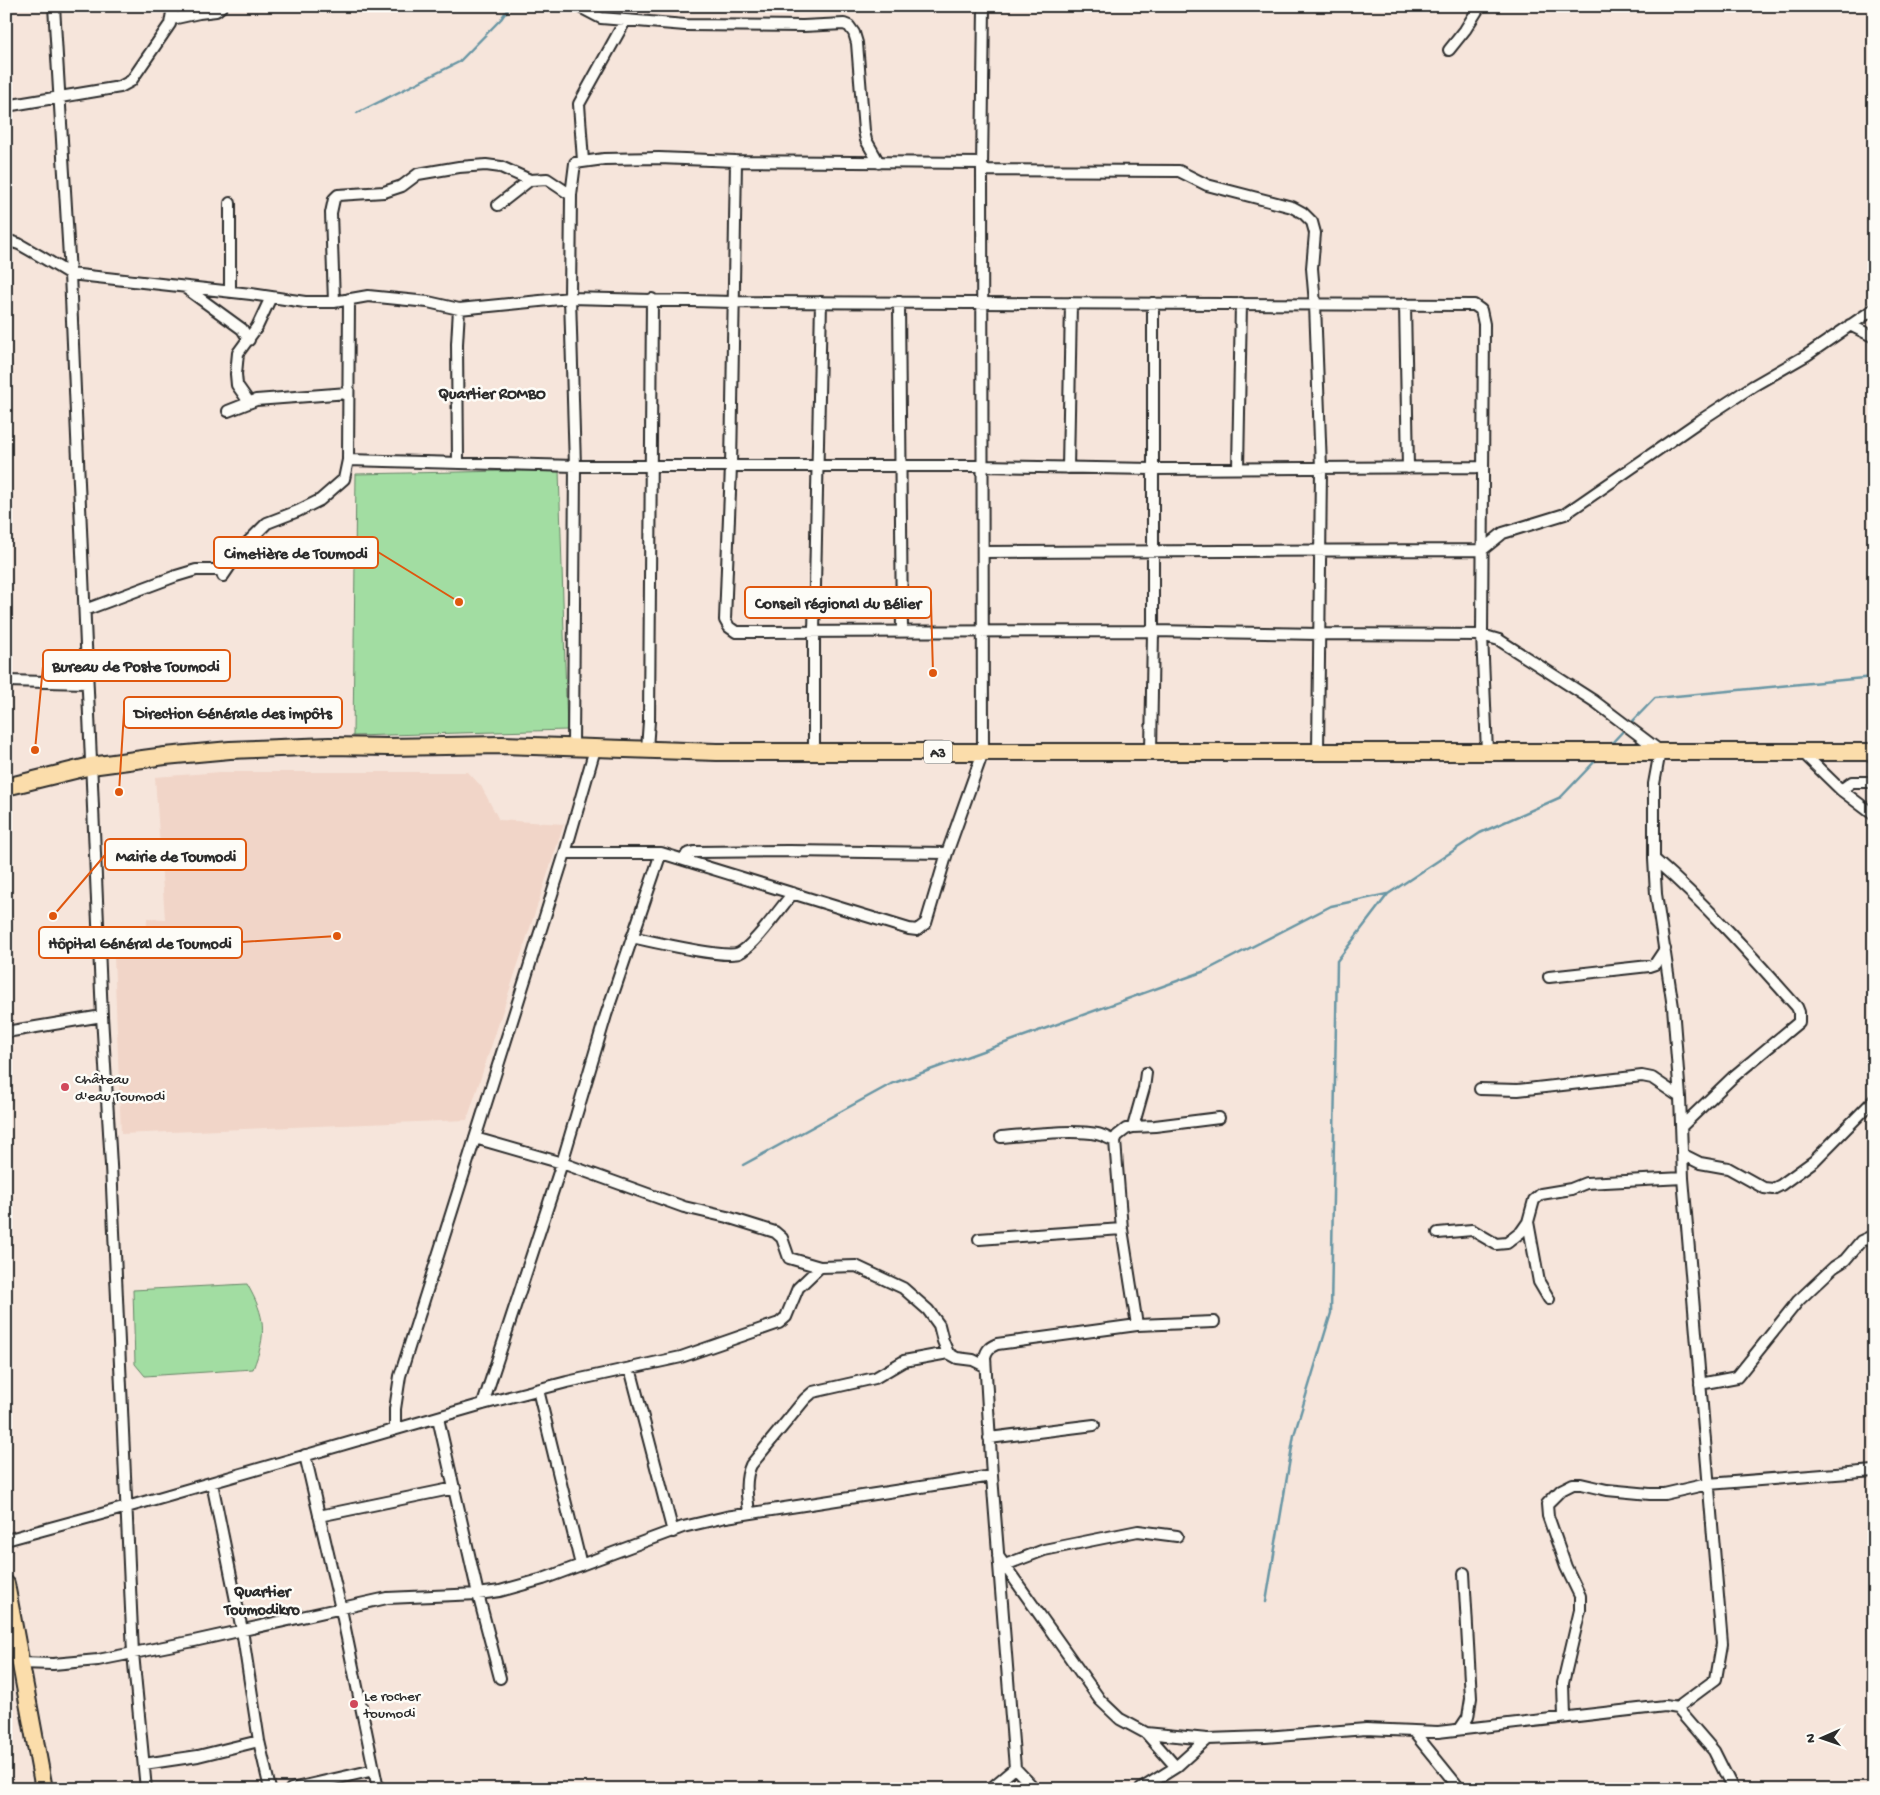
<svg xmlns="http://www.w3.org/2000/svg" width="1880" height="1795" font-family="'Gochi Hand',sans-serif">
<style>
.built{fill:#f1d5c8}
.green{fill:#a2dda2;stroke:#668466}
.lines{fill:none;stroke-linecap:round;stroke-linejoin:round}
.stream{stroke:#6996a4;stroke-width:2.5}
.street-casing{stroke:#2b2b2b;stroke-width:14}
.primary-casing{stroke:#2b2b2b;stroke-width:20}
.street{stroke:#fdfcf7;stroke-width:10}
.primary{stroke:#fbddab;stroke-width:16}
.poi-dot{fill:#d1495b;stroke:#fdfcf7;stroke-width:2}
.labels{text-anchor:middle;stroke-width:5;stroke-linejoin:round;paint-order:stroke}
.shield{fill:#fdfcf7;stroke:#6a6a68;stroke-width:1}
.shield-label{font-size:14px;font-weight:bold;fill:#2b2b2b}
.poi-label{font-size:15px;fill:#2b2b2b;stroke:#fdfcf7;text-anchor:start}
.neighbourhood-label{font-size:16px;font-weight:bold;fill:#2b2b2b;stroke:#fdfcf7}
.leader{fill:none;stroke:#df570e;stroke-width:2}
.callout-dot{fill:#df570e;stroke:#fdfcf7;stroke-width:2}
.callout{fill:#fdfcf7;stroke:#df570e;stroke-width:2}
.callout-label{font-size:16px;text-anchor:middle;font-weight:bold;fill:#2b2b2b}
</style>
<rect width="100%" height="100%" fill="#f6e5db"/>
<filter id="ink" filterUnits="userSpaceOnUse"><feTurbulence type="fractalNoise" baseFrequency=".02" numOctaves="2"/><feDisplacementMap in="SourceGraphic" scale="10" xChannelSelector="R" yChannelSelector="G"/><feConvolveMatrix kernelMatrix="1 2 1 2 8 2 1 2 1" color-interpolation-filters="sRGB"/></filter>
<g filter="url(#ink)">
<path class="built" d="M221 772H468L481 786 499 820 564 824 467 1120 121 1134 114 955 146 954 147 918 165 919 155 777Z"/>
<path class="green" d="M559 470 567 730 353 736 356 474Z
M247 1284C266 1317 267 1334 253 1369L145 1376 135 1364 133 1290Z"/>
<g class="lines">
<path class="stream" d="M357 113 459 62 501 19 510 6
M1629 725 1655 698 1874 677
M1610 745 1625 729
M743 1165 891 1084 1205 971 1331 906 1387 894
M1266 1602 1294 1435 1331 1313 1337 961 1388 894 1480 833 1561 797 1598 758"/>
<defs>
<path id="street" d="M54 6 70 274 102 1016 111 1165 133 1653 146 1789
M578 6 601 18 685 25 803 26 844 24 849 26 854 33 857 43 864 131 866 140 879 163
M172 19 199 13 216 11 222 6
M1449 50 1465 30 1480 6
M6 106 120 87 131 81 170 24 173 6
M583 161 579 104 625 21
M736 161 731 466 725 620 729 627 736 632 1153 631 1319 634 1482 635 1499 640 1594 701 1660 751 1654 784V859L1656 894 1673 1007 1680 1097 1683 1178 1722 1644 1716 1679 1677 1708
M982 170 1179 171 1207 185 1292 207 1303 213 1312 222 1315 233 1312 268 1315 304 1321 468 1318 753
M230 203V292
M498 205 530 180
M6 240 19 244 40 256 70 274 251 294 305 302H334L368 296 428 302 459 309 570 298 733 302 1474 305 1481 310 1484 324 1482 635 1487 752
M187 289 242 329 249 340
M334 302 331 213 334 199 338 195 384 192 402 186 418 174 459 167 486 165 501 167 530 180 547 179 571 195
M899 302 902 632
M1405 304 1408 468
M1850 325 1874 337
M249 402 237 385 236 374 238 353 257 327 271 297
M228 411 256 400 348 393
M348 460 575 466H982L1153 469 1483 467
M458 461 457 344 459 309
M1068 468 1071 303
M1238 468 1241 303
M983 552 1482 550 1503 533 1565 514 1701 420 1753 386 1807 355 1874 309
M85 610 176 576 196 570H221L223 576 242 548 267 523 298 511 320 500 344 479 348 460 349 299
M6 681 87 683
M573 746 575 466 570 298 571 195 575 163 604 159 659 158 736 161 982 163
M647 749 649 721 652 299
M1151 751 1153 631V303
M814 752V633L821 302
M1802 752 1841 790 1874 815
M1841 790 1852 782H1874
M565 853H661L909 929 917 930 926 923 947 853 983 752 982 170 984 6
M1654 859C1706 904 1751 955 1797 1007L1799 1012V1022L1733 1077 1681 1127
M684 860 687 854 694 852 789 851 947 853
M632 937C650 941 726 959 739 953 754 946 781 907 793 893
M1549 977 1649 966 1655 964 1665 949
M6 1032 102 1016
M1480 1089 1518 1090 1642 1076 1652 1078 1680 1097
M1133 1127 1144 1088 1146 1073
M1001 1137C1029 1135 1070 1129 1097 1134 1103 1135 1109 1139 1115 1141
M475 1138 562 1163 684 1207 727 1217 775 1232 782 1238 789 1258 820 1267 856 1266 903 1288 928 1310 939 1325 943 1341 948 1353 957 1358 973 1360 985 1366
M1682 1154 1700 1163 1728 1168 1764 1188 1773 1189 1781 1185 1814 1161 1874 1100
M1528 1222 1539 1282 1549 1299
M1438 1233 1472 1230 1496 1244 1507 1243 1521 1232 1528 1222 1534 1200 1541 1194 1571 1189 1586 1183 1683 1178
M979 1239 1122 1229
M1137 1325 1122 1229 1115 1141 1117 1136 1126 1129 1133 1127 1155 1126 1219 1118
M630 1368 673 1532
M1700 1384 1737 1377 1798 1301 1834 1267 1845 1260 1861 1241 1874 1235
M538 1390 581 1565
M483 1404 562 1163 606 1015 661 853
M438 1418 478 1594 500 1678
M395 1428V1409L400 1376 565 853 595 749
M989 1438 1094 1425
M305 1455 341 1609 378 1789
M212 1483 242 1630 259 1741 270 1789
M749 1512C747 1496 744 1480 751 1465L805 1399 813 1392 875 1378 904 1361 948 1353
M319 1516 455 1488
M6 1540 127 1507 483 1404 567 1382 681 1357 779 1323 786 1317 798 1288 820 1267
M998 1556 1100 1700 1120 1719 1146 1733 1207 1739 1265 1737 1366 1729 1438 1732 1665 1706 1677 1708 1714 1751 1733 1789
M1005 1565 1044 1550 1138 1531 1177 1536
M20 1663 53 1664 98 1660 194 1641 387 1598 478 1594 500 1591 543 1579 683 1527 726 1517 992 1476
M1564 1717 1563 1683 1580 1610V1596L1566 1567 1548 1516 1547 1504 1561 1490 1573 1484H1581L1607 1490 1650 1494H1664L1708 1484 1874 1471
M1460 1729 1468 1717 1471 1698 1464 1573
M1413 1731 1460 1789
M1146 1733 1176 1767
M144 1764 198 1756 259 1741
M291 1789 374 1770
M990 1789 1015 1768
M1035 1789 1015 1768 992 1476 985 1357C987 1349 990 1347 997 1344L1137 1325 1214 1322
M1141 1789 1176 1767 1207 1739"/>
<path id="primary" d="M6 787 91 766 165 756 230 750 329 746 388 747 502 745 717 752H1874
M6 1584 44 1789"/>
</defs>
<use href="#street" class="street-casing"/>
<use href="#primary" class="primary-casing"/>
<use href="#street" class="street"/>
<use href="#primary" class="primary"/>
</g>
</g>
<g class="poi-dot">
<circle cx="65" cy="1087" r="5"/>
<circle cx="354" cy="1704" r="5"/>
</g>
<g class="labels">
<rect class="shield" x="924" y="740.5" width="28" height="23" rx="4"/>
<g class="shield-label">
<text x="938" y="757">A3</text>
</g>
<g class="poi-label">
<text x="75" y="1083">Château<tspan x="75" dy="17">d'eau Toumodi</tspan></text>
<text x="364" y="1700">Le rocher<tspan x="364" dy="17">toumodi</tspan></text>
</g>
<g class="neighbourhood-label">
<text x="492" y="398">Quartier ROMBO</text>
<text x="262" y="1596">Quartier<tspan x="262" dy="18">Toumodikro</tspan></text>
</g>
</g>
<path class="leader" d="M459 602L378 552M933 673L931 602M35 750L43 666M119 792L124 712M53 916L105 855M337 936L242 942"/>
<g class="callout-dot">
<circle cx="459" cy="602" r="5"/>
<circle cx="933" cy="673" r="5"/>
<circle cx="35" cy="750" r="5"/>
<circle cx="119" cy="792" r="5"/>
<circle cx="53" cy="916" r="5"/>
<circle cx="337" cy="936" r="5"/>
</g>
<g class="callout">
<rect x="214" y="537" width="164" height="31" rx="5"/>
<rect x="745" y="587" width="186" height="31" rx="5"/>
<rect x="43" y="650" width="187" height="31" rx="5"/>
<rect x="124" y="697" width="218" height="31" rx="5"/>
<rect x="105" y="839" width="141" height="31" rx="5"/>
<rect x="39" y="927" width="203" height="31" rx="5"/>
</g>
<g class="callout-label">
<text x="296" y="558">Cimetière de Toumodi</text>
<text x="838" y="608">Conseil régional du Bélier</text>
<text x="136" y="671">Bureau de Poste Toumodi</text>
<text x="233" y="718">Direction Générale des impôts</text>
<text x="176" y="861">Mairie de Toumodi</text>
<text x="140" y="948">Hôpital Général de Toumodi</text>
</g>
<rect width="1880" height="1795" fill="none" stroke="#fdfcf7" stroke-width="25"/>
<rect x="12" y="12" width="1855" height="1770" fill="none" stroke="#2b2b2b" stroke-width="2" filter="url(#ink)"/>
<g transform="translate(1822 1738) rotate(268)" stroke="#fdfcf7" stroke-width="4" paint-order="stroke">
<path d="M0-4L9 19L0 12L-9 19Z" fill="#2b2b2b"/>
<text y="-8" font-size="14" font-weight="bold" text-anchor="middle" fill="#2b2b2b">N</text>
</g>
</svg>
